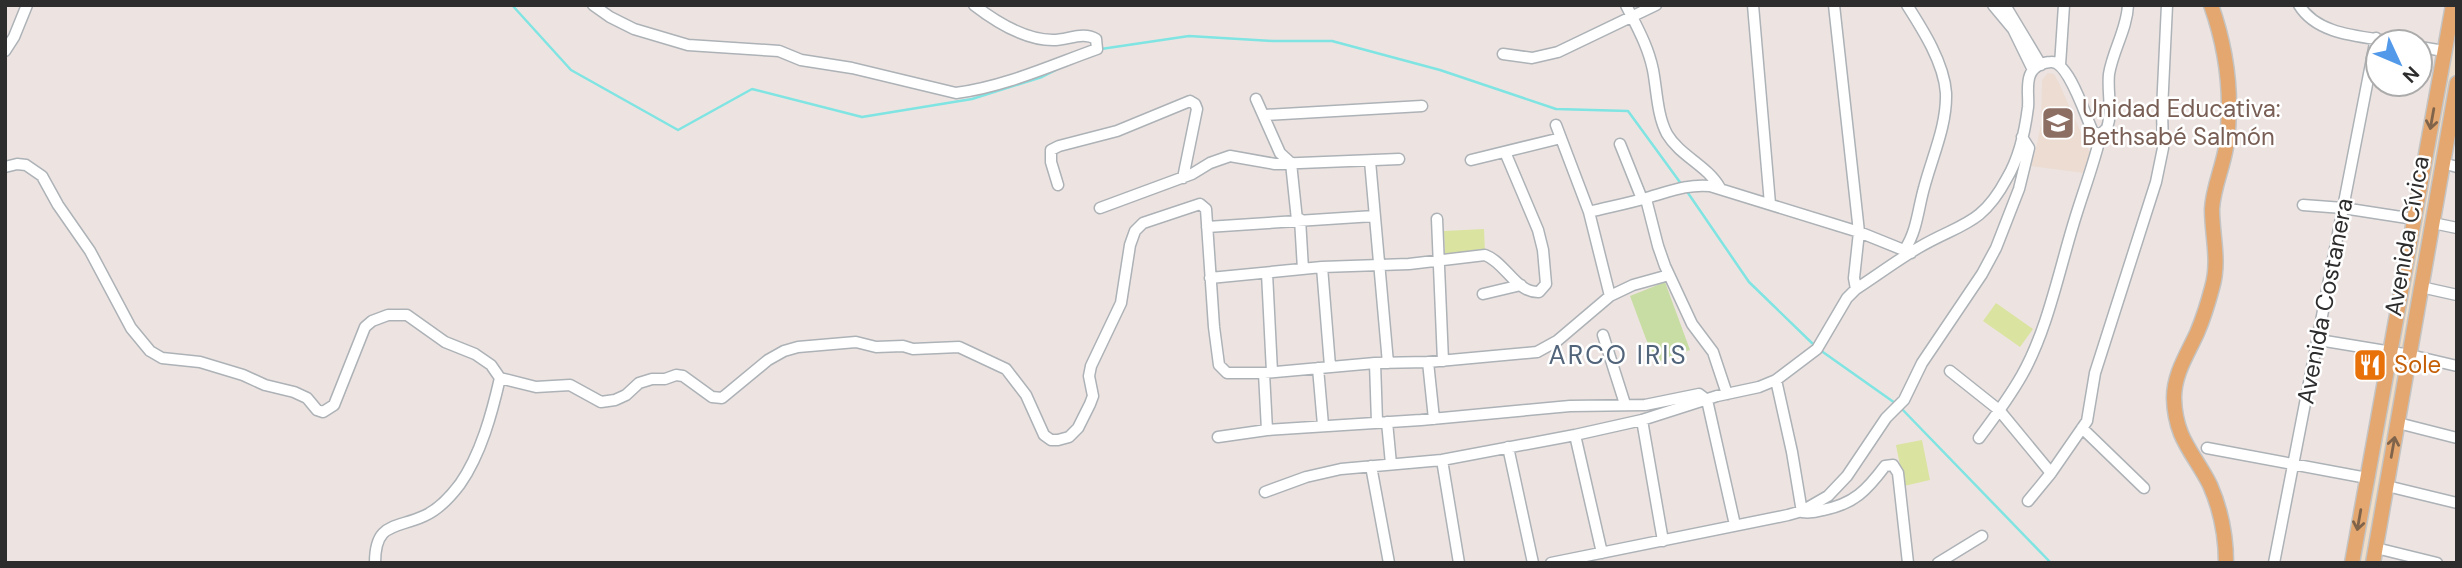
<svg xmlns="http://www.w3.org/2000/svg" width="2462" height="568" font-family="'DM Sans',sans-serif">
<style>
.education{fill:#ecdcd2}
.green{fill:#c8dda3}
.sand{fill:#eeddc8}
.pitch{fill:#dae3a0}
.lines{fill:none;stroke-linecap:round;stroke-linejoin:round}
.stream{stroke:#7fe4e2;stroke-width:2.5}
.minor-casing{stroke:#adb2b7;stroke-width:13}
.major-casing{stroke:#c4c4c4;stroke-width:17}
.minor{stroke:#fff;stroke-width:10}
.major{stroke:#e4a76f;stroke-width:14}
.oneway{stroke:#7f644b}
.labels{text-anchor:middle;stroke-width:5;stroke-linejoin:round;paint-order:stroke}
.education-label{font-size:24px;fill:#785e54;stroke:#fff;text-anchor:start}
.street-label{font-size:24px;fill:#2d2d2d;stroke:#fff}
.food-label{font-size:24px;fill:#c56008;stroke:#fff;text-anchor:start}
.neighbourhood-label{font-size:26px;letter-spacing:2px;fill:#51647a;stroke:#fff}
</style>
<rect width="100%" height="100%" fill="#ede4e1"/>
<path class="education" d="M2048 73 2054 74 2059 83 2090 153 2084 173 2031 166 2036 149 2041 125 2042 80Z"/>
<path class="green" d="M1665 282 1690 350 1655 363 1630 296Z"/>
<path class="sand" d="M2457 16V63L2405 347 2396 346Z
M2394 362 2402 363 2366 563H2357Z"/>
<path class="pitch" d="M1484 229 1485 253 1445 255 1444 231Z
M1996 303 2033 329 2020 347 1983 321Z
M1922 440 1930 480 1904 486 1896 445Z"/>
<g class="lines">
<path class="stream" d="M512 5 571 70 678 130 752 89 862 117 972 99 1042 77 1060 68
M1101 49 1189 36 1273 41H1332L1440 70 1556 109 1628 111 1682 185
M1688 193 1749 282 1815 346
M1820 350 1895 403
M1900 407 2051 563"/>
<defs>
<path id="minor" d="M593 5 610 17 634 29 688 45 779 51 801 60 852 68 956 93C1004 87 1052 65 1097 49L1096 39C1083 31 1068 40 1053 40 1025 40 996 22 974 5
M1626 5C1637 27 1648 46 1653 70 1657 91 1657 115 1667 134 1680 156 1708 166 1720 188
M1753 5 1770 204
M1834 5 1859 232 1854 278 1856 289
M1993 5 2013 29 2033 70
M2005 5 2041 65
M2299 5C2318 36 2362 36 2395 42
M2420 47 2444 51
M5 51 14 37 27 5
M1503 54 1532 58 1558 52 1656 5
M2060 65 2064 5
M1256 99 1280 153 1291 163 1297 220
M1265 115 1422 106
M1556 125 1589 212 1610 296
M1620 144 1642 199
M1471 160 1561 138
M1370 161 1388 363
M2443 163 2457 167
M5 167 17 164 26 165 42 176 58 205 90 251 131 328 150 351 162 358 200 362 243 375 265 385 294 392 307 398 317 410 323 412 334 405 365 327 372 321 388 315H407L445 342 475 354 491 365 500 378 536 387 570 385 601 402 615 400 626 395 639 383 652 379H665L676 375 683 376 712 397 722 398 768 360 784 351 798 347 856 342 876 347 903 346 913 349 959 347 1006 369 1026 395 1044 435 1051 440H1058L1069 437 1078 428 1090 404 1093 396 1089 376 1091 366 1121 303 1130 245 1135 231 1143 223 1200 204 1206 209 1214 327 1219 365 1227 373H1264L1375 363 1428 362 1537 352 1557 341 1610 296 1633 285 1669 275
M1058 185 1051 162V150L1059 146 1117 131 1190 101 1195 104 1197 109 1183 178
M1646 199 1658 246 1665 266 1692 324 1713 352 1727 394
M2303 205 2343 208 2414 219
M1100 208 1192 174 1210 163 1230 156 1275 164 1399 159
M1589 212C1609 207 1630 203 1650 197 1671 191 1688 184 1710 186L1859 232 1911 253
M1300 219 1303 269
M1437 219 1443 361
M2433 223 2457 228
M1207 227 1374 216
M1905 249C1917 231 1918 209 1924 188 1932 157 1947 126 1946 93 1944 63 1923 30 1907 5
M1322 267 1330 366
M1267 273 1272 372
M1210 278 1322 267 1409 264 1485 255C1506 263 1516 293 1539 292L1546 284 1543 250 1538 230 1505 152
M2421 287 2457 295
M1483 294 1521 285
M1603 335 1625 404
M2319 340 2410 355 2457 366
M1428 362 1434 419
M1375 363 1377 422
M1318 368 1323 425
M1950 371 1999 410 2051 473
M1264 373 1267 430
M1776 380 1792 452 1802 512C1809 513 1816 512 1823 510 1854 504 1867 490 1885 466L1893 465 1898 473 1908 563
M1642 420 1663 541
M1387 422 1391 464
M2398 423 2457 438
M2082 428 2144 488
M1575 435 1602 553
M1218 437 1267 430 1421 420 1570 406 1645 405 1699 394 1707 400 1735 525
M1979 438C1994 418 2009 398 2022 375 2047 331 2059 271 2074 222 2083 192 2094 164 2101 134
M1508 447 1533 563
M2207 448 2367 478
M1442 460 1459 563
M1371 466 1389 563
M2387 486 2457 503
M1265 492 1306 477 1341 469 1442 460 1575 435 1642 420 1717 396 1759 387 1776 380 1817 349 1847 298 1856 289C1876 276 1896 261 1918 248 1960 223 1981 227 2007 178 2019 158 2025 131 2028 107 2029 97 2026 85 2030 75 2033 67 2043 62 2051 62 2069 61 2086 118 2093 132L2101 134 2107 128C2113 111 2107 92 2109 74 2113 50 2127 29 2128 5
M2028 501 2051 473 2087 421 2095 373 2156 182 2163 148 2162 110 2167 5
M2376 548 2437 563
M375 563C375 522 395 529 424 516 438 510 451 496 460 484 481 454 492 413 500 378
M1551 563 1788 515 1802 511 1828 496 1847 476 1886 418 1904 400 1922 363 1982 274 1996 248 2019 189 2029 148 2022 137
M1938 563 1982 536
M2274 563 2376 38"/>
<path id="major" d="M2211 5C2227 50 2233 99 2226 147 2223 167 2213 188 2212 209 2212 236 2220 261 2212 288 2208 303 2203 319 2197 333 2187 355 2174 374 2174 398 2175 439 2194 453 2210 485 2221 510 2226 536 2226 563
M2352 563 2453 5
M2373 563 2457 83"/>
</defs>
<use href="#minor" class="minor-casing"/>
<use href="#major" class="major-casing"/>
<use href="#minor" class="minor"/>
<use href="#major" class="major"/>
</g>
<defs><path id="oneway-shaft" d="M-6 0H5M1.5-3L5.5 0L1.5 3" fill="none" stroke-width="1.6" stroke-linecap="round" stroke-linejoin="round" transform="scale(1.75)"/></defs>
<g class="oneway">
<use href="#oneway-shaft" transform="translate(2432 119) rotate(100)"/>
<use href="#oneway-shaft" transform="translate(2393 447) rotate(-80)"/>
<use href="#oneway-shaft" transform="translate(2359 520) rotate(100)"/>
</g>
<defs>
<symbol id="school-square" viewBox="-11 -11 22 22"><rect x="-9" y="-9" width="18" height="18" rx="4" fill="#8d6e63" stroke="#fff"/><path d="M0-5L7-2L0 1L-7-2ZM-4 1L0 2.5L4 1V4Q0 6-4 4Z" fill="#fff"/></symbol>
<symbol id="restaurant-square" viewBox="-11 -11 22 22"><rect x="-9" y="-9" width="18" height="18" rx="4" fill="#e8710a" stroke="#fff"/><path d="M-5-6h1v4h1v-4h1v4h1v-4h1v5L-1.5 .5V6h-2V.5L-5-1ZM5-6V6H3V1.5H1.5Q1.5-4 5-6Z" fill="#fff"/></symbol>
</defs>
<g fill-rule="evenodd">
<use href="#school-square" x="2039" y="104" width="38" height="38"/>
<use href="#restaurant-square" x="2351" y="346" width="38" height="38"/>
</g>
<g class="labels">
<g class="education-label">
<text x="2082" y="117">Unidad Educativa:<tspan x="2082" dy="28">Bethsabé Salmón</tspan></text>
</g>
<g class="street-label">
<text transform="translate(2407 236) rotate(-80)" y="8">Avenida Cívica</text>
<text transform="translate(2325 301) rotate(-79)" y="8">Avenida Costanera</text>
</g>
<g class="food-label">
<text x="2394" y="373">Sole</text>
</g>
<g class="neighbourhood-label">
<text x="1618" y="364">ARCO IRIS</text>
</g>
</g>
<rect width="2462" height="568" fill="none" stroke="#2d2d2d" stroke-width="14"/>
<g transform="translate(2399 63) rotate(134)"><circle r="33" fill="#ffffff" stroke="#ababab" stroke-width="2"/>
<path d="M0-5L12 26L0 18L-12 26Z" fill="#5299e9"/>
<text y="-10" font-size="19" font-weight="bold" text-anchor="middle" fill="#2d2d2d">N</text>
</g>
</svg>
